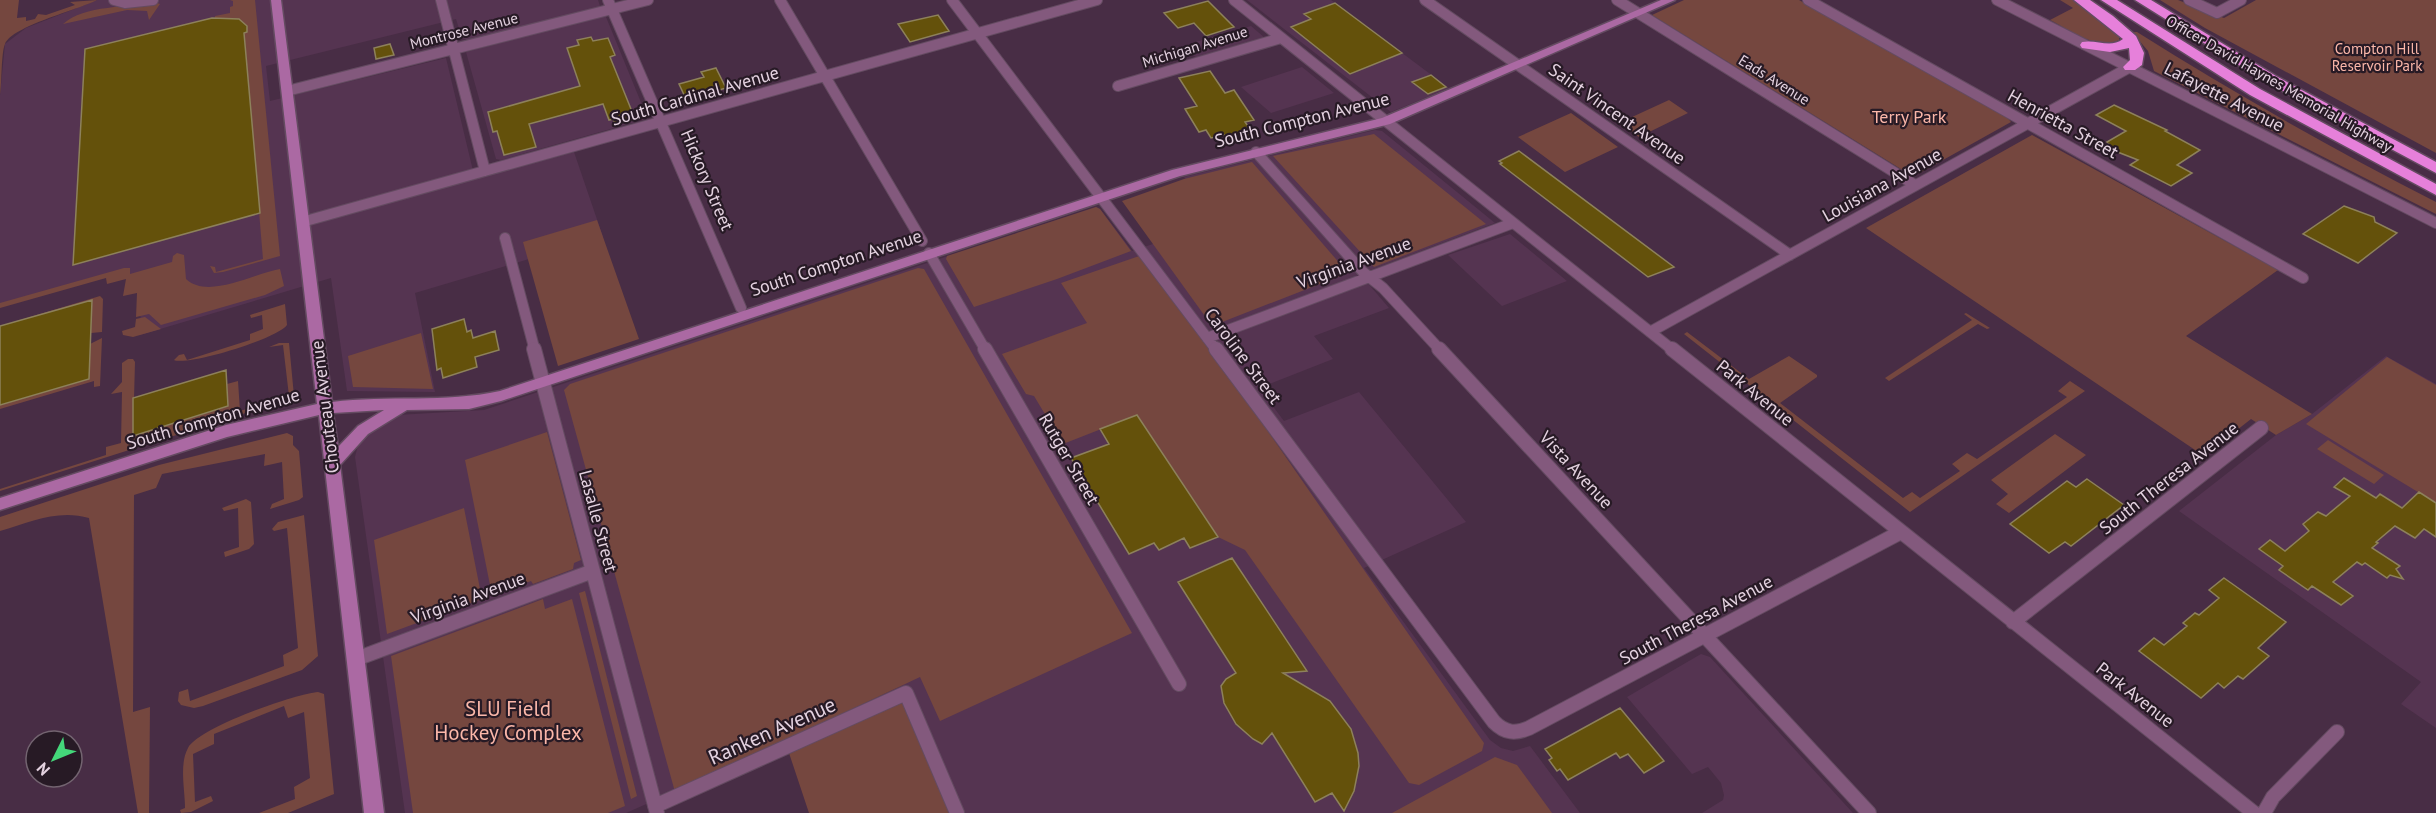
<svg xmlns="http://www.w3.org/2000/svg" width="2436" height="813" font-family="'PT Sans',sans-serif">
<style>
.built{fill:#553451}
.green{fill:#75473f}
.building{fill:#64510b;stroke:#8d815b;stroke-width:1.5}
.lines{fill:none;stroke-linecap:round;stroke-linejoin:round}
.minor-far1-casing{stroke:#644b61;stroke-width:12}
.minor-casing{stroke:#644b61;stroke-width:16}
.secondary-casing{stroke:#644b61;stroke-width:3}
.motorway-casing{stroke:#644b61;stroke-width:3}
.minor-far1{stroke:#83597d;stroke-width:10}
.minor{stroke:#83597d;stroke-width:14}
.secondary{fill:#ab69a3;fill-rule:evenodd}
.motorway{fill:#e680da;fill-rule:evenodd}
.labels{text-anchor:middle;stroke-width:4.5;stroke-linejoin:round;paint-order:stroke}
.far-street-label{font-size:15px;fill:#e4d2e0;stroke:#271a25}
.far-park-label{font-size:15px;fill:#fbb7a9;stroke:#271a25}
.street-label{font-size:18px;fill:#e4d2e0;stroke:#271a25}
.park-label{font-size:18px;fill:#fbb7a9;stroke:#271a25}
.near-park-label{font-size:21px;fill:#fbb7a9;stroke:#271a25}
.near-street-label{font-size:21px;fill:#e4d2e0;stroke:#271a25}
</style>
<rect width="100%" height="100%" fill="#482d45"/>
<path class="built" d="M97 0H598L600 6 598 8 468 40 462 38 456 19 266 66 270 101 446 58 475 179 574 152 603 237 415 293 435 392 347 391 331 278 140 335 141 289 127 292V269L0 304V95L5 44 26 28Z
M1247 0H1331L1449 88 1391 112Z
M602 16 606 17 647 117 646 119 501 160 496 159 466 52Z
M1251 26 1265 38 1197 59 1185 45Z
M1302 67 1334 93 1271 113 1241 87Z
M1375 130 1382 131 1495 223 1360 274 1389 308 1314 336 1333 359 1259 388 1284 421 1359 392 1466 522 1364 568 1490 740 1501 748 1513 751 1530 746 1580 813H811L788 741 626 813H405L355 457 357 449 363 437 397 415 484 410 1096 207 1100 209 1132 251 1219 222 1184 177Z
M1510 234 1567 281 1502 306 1448 255Z
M2386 356 2436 384V728L2401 704 2421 682 2179 511 2276 435 2312 414Z
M1701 654 1710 657 1853 813H1702L1723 800 1724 795 1721 783 1708 767 1692 774 1627 697Z"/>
<path class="green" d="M0 0H19L17 18 26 17V21L35 19 38 14 46 15 75 5 70 2 97 0C78 10 12 26 5 44 1 53 2 83 0 95Z
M230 0H255L280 256 223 272 214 273 210 266 215 267 216 272 263 259 244 33 247 32V26L239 19 215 20V16L230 13V7L233 6V1Z
M1684 0H1799L2006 116 2011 122 1918 174H1909L1652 15Z
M2060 0H2075L2119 35V40C2096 51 2070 30 2050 20L2073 8Z
M2160 0H2178L2224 18 2256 0H2436V153L2205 28Z
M157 3 160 4 149 20 147 11 127 10 63 24C84 5 129 7 157 3Z
M2132 32H2137C2234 93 2334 150 2436 202V214L2154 71 2148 51Z
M1669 100 1688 113 1639 137 1619 123Z
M1571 113 1618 147 1565 172 1518 137Z
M1374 134 1486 224 1374 267 1273 156Z
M2032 135 2278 270 2186 336 2312 414 2276 435 2251 419 2204 456 1866 228Z
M1252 162 1348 273 1212 326 1122 201 1184 179Z
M1096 207 1100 209 1131 251 1057 279 974 307 946 259 947 256Z
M597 220 639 339 558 366 523 242Z
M177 253 184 255 186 279C208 300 255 273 280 269L284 286 265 295 161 325 149 314 136 317 137 293 123 296 126 279 107 284 106 278 0 308V303L124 268H130V274L172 262 173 256Z
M1145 254 1484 743 1482 751 1419 785 1409 783 1245 550 1218 537 1137 415 1063 444 1034 396 1026 394 1002 354 1087 323 1061 283Z
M918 268 924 269 1132 633 940 721 920 677 675 792 564 390 570 384Z
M100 296 103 299 102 332 91 333 92 300 0 326Z
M285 304 287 325C277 339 188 366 174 360L179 355 184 354 187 360 250 340V334L263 329 262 315 251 318 250 315Z
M1966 313 1990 328 1987 329 1978 324 1889 381 1885 378 1972 320 1964 314Z
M145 317 161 329 133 337 123 335 122 331 135 327 136 319Z
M1687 332 1749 379 1789 356 1817 375V377L1780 403 1903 498 1912 492 1920 498 1960 471 1952 464 1967 453 1977 459 2067 397 2058 391 2070 381 2085 391 1910 512 1684 334Z
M421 333 433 389 353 387 348 356Z
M102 338 100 386 94 387V381L0 409V405L88 379 90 344Z
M279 343H289L294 396 275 404 277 400 289 396 283 345 269 347Z
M2387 357 2436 385V503L2306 424Z
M128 359H133L135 362 133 436 228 406 227 384 238 381 240 411 256 406 258 409 0 491V489L106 455V447L121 443 122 392 111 394 122 382V363Z
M547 432 581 560 574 563 573 569 533 584 531 581 492 595 465 460Z
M287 433 293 436V445L299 451 303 497 299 500 270 509 272 504 284 499 282 462 264 466 265 454 162 474 156 488 134 495 133 712 150 707 149 813H138L89 518C58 509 30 522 0 531V517L159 465Z
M2055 434 2086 455 2009 513 1996 504 2008 494 1991 480Z
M2328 440 2384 475 2374 484 2317 449Z
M246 499 251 502 254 544 249 549 225 557 224 552 239 547 238 508 224 511 222 508Z
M464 508 482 599 387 634 374 540Z
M304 515 318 656 302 670 203 706 194 708 181 705 178 701 179 692 188 689 190 701 284 666 283 655 298 648 287 528 274 531 272 529 278 522Z
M585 591 637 796 631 799 579 593Z
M543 599 545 609 572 599 625 806 608 813H413L391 656Z
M318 692 324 694 334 794 288 813H259L295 799 294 787 310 778 304 712 288 718 284 706 214 734V744L193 754 195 802 211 796 213 801 191 812 181 813 180 810 185 808C185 790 179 764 188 748 198 728 294 694 318 692Z
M906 693 957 813H809L787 747Z
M1495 757 1517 765 1552 813H1392Z"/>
<path class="building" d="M1208 1 1234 27 1206 36 1194 23 1178 28 1164 13Z
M1335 3 1402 53 1350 74 1291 27 1311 19 1304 14Z
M938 15 949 31 910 42 898 24Z
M212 18 239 19 247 26V32L244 33 260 213 73 265 85 49Z
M591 37 593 41 608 38 615 55 610 57 635 119 615 124 613 119 609 120 603 104 529 124 536 147 504 155 497 131 493 132 488 112 580 86 567 48 579 45 577 40Z
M390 44 394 55 376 59 374 48Z
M716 68 726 88 712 92 713 94 692 100 691 97 686 99 679 84 704 77 701 72Z
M1210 71 1225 93 1234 90 1254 120 1245 122 1250 129 1247 130 1251 137 1228 139 1225 135 1211 138 1206 130 1199 132 1185 109 1197 106 1179 78Z
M1431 75 1446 87 1428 94 1412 82Z
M2114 105 2167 130 2165 131 2200 150 2177 165 2192 173 2171 186 2130 165 2138 160 2115 151 2107 142 2126 131 2096 115Z
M1519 151 1674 267 1648 277 1500 164 1502 163 1499 161Z
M2344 206 2374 217 2375 222 2397 233 2358 263 2303 234Z
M92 300 89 379 0 405V326Z
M464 319 467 332 471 330 473 338 495 331 499 350 475 357 477 367 443 378 441 368 437 370 432 329Z
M226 370 228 406 133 436V398Z
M1137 415 1218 537 1190 548 1184 538 1159 550 1154 543 1129 554 1071 458 1109 444 1100 429Z
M2344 478 2376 498 2380 494 2402 508 2419 492 2436 503V537L2424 529 2415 538 2395 526 2376 542 2378 543 2372 548 2400 566 2396 569 2403 579 2390 575 2387 578 2365 563 2362 565 2357 562 2333 582 2353 596 2341 605 2312 586 2308 590 2279 570 2283 566 2259 549 2270 540 2285 551 2309 531 2303 524 2318 512 2326 516 2350 496 2334 487Z
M2087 479 2124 505 2071 546 2065 542 2049 553 2010 524 2067 481 2076 487Z
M1232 558 1307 671 1283 673 1330 701 1351 729 1358 753 1359 766 1354 791 1344 811 1332 793 1315 802 1272 733 1262 744 1253 739 1236 724 1224 703 1221 686 1226 679 1236 673 1178 582Z
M2224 578 2286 622 2258 648 2269 656 2243 679 2238 676 2224 688 2218 683 2201 698 2139 651 2154 638 2164 645 2187 626 2183 623 2195 613 2199 615 2219 598 2209 590Z
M1620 708 1664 761 1644 773 1628 754 1620 758 1616 753 1568 780 1560 769 1557 771 1549 760 1552 758 1545 749Z"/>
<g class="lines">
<defs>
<path id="minor-far1" d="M114 0 125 3 153 0
M441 0 485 171
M608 0 741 308
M780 0 922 241
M952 0 1217 351
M1234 0 1674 351
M1425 0 1790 255
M1617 0 1915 185
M1808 0 2303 278
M1997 0 2436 223
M2189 0 2217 13 2241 0
M1118 86 1281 38
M287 91 648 0
M1256 152 1363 272 1383 288 1441 351
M302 222 1097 0
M505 238 535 351
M929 253 986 351
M1650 332 2130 67
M1207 338 1513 223"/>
<path id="minor" d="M534 349 657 813
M985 349 1179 684
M1216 349 1494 722C1505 733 1515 734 1529 728L1901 532
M1439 349 1869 813
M1672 349 2254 813
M2013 622 2261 428
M356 659 593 571
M655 806 906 693 957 813
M2264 813 2273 797 2337 732"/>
<path id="secondary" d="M271 0H281L332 402C388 395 445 403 500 391L1172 170 1382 118 1661 0H1675L1390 124 1180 176 501 401 469 409 407 410 368 434 340 465 384 813H364L319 415 227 437 0 510V498L226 425 317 404ZM384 410 358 426 338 447 333 413Z"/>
<path id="motorway" d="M2074 0H2090L2113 16 2136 36 2144 53 2142 65 2135 70H2125L2123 67 2130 60 2129 48 2110 52 2082 48 2080 45 2082 42C2097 39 2110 49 2123 39Z
M2101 0H2117L2260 89 2436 184V195L2250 95Z
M2135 0H2151L2276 76 2436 162V173L2266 82Z"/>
</defs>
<use href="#minor-far1" class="minor-far1-casing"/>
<use href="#minor" class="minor-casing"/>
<use href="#secondary" class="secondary-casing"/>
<use href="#motorway" class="motorway-casing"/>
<use href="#minor-far1" class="minor-far1"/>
<use href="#minor" class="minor"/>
<use href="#secondary" class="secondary"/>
<use href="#motorway" class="motorway"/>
</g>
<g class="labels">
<g class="far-street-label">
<text transform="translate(464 31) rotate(-14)" y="5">Montrose Avenue</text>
<text transform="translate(1195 47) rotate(-17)" y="5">Michigan Avenue</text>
<text transform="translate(1774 80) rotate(32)" y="5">Eads Avenue</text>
<text transform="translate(2279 84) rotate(30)" y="5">Officer David Haynes Memorial Highway</text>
</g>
<g class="far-park-label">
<text x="2377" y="54">Compton Hill<tspan x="2377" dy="17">Reservoir Park</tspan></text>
</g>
<g class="street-label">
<text transform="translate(695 96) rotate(-16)" y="6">South Cardinal Avenue</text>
<text transform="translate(2224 97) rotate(27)" y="6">Lafayette Avenue</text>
<text transform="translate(1617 114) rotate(35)" y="6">Saint Vincent Avenue</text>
<text transform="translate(1302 120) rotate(-14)" y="6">South Compton Avenue</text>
<text transform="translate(2063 124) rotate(29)" y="6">Henrietta Street</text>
<text transform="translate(707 180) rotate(67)" y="6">Hickory Street</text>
<text transform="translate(1882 185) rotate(-29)" y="6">Louisiana Avenue</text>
<text transform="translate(836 263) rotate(-18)" y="6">South Compton Avenue</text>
<text transform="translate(1354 263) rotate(-20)" y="6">Virginia Avenue</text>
<text transform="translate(1243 356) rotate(53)" y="6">Caroline Street</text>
<text transform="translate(1755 393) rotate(39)" y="6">Park Avenue</text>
<text transform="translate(325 407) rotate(-97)" y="6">Chouteau Avenue</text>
<text transform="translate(213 419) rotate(-16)" y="6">South Compton Avenue</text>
<text transform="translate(1069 459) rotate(60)" y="6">Rutger Street</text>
<text transform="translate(1576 470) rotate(47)" y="6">Vista Avenue</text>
<text transform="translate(2169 478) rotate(-38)" y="6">South Theresa Avenue</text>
<text transform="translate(598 521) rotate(75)" y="6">Lasalle Street</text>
<text transform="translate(468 598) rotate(-20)" y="6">Virginia Avenue</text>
<text transform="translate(1696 620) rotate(-28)" y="6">South Theresa Avenue</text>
<text transform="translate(2135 695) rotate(38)" y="6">Park Avenue</text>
</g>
<g class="park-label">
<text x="1909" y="123">Terry Park</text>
</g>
<g class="near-park-label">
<text x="508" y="716">SLU Field<tspan x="508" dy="24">Hockey Complex</tspan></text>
</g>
<g class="near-street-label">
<text transform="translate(772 731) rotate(-24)" y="7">Ranken Avenue</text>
</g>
</g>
<g transform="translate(54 759) rotate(227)"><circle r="28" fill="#271a25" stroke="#736470" stroke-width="1.5"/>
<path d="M0-4.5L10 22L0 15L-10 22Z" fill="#44d77a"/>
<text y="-9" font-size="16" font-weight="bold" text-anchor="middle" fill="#e4d2e0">N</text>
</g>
</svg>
